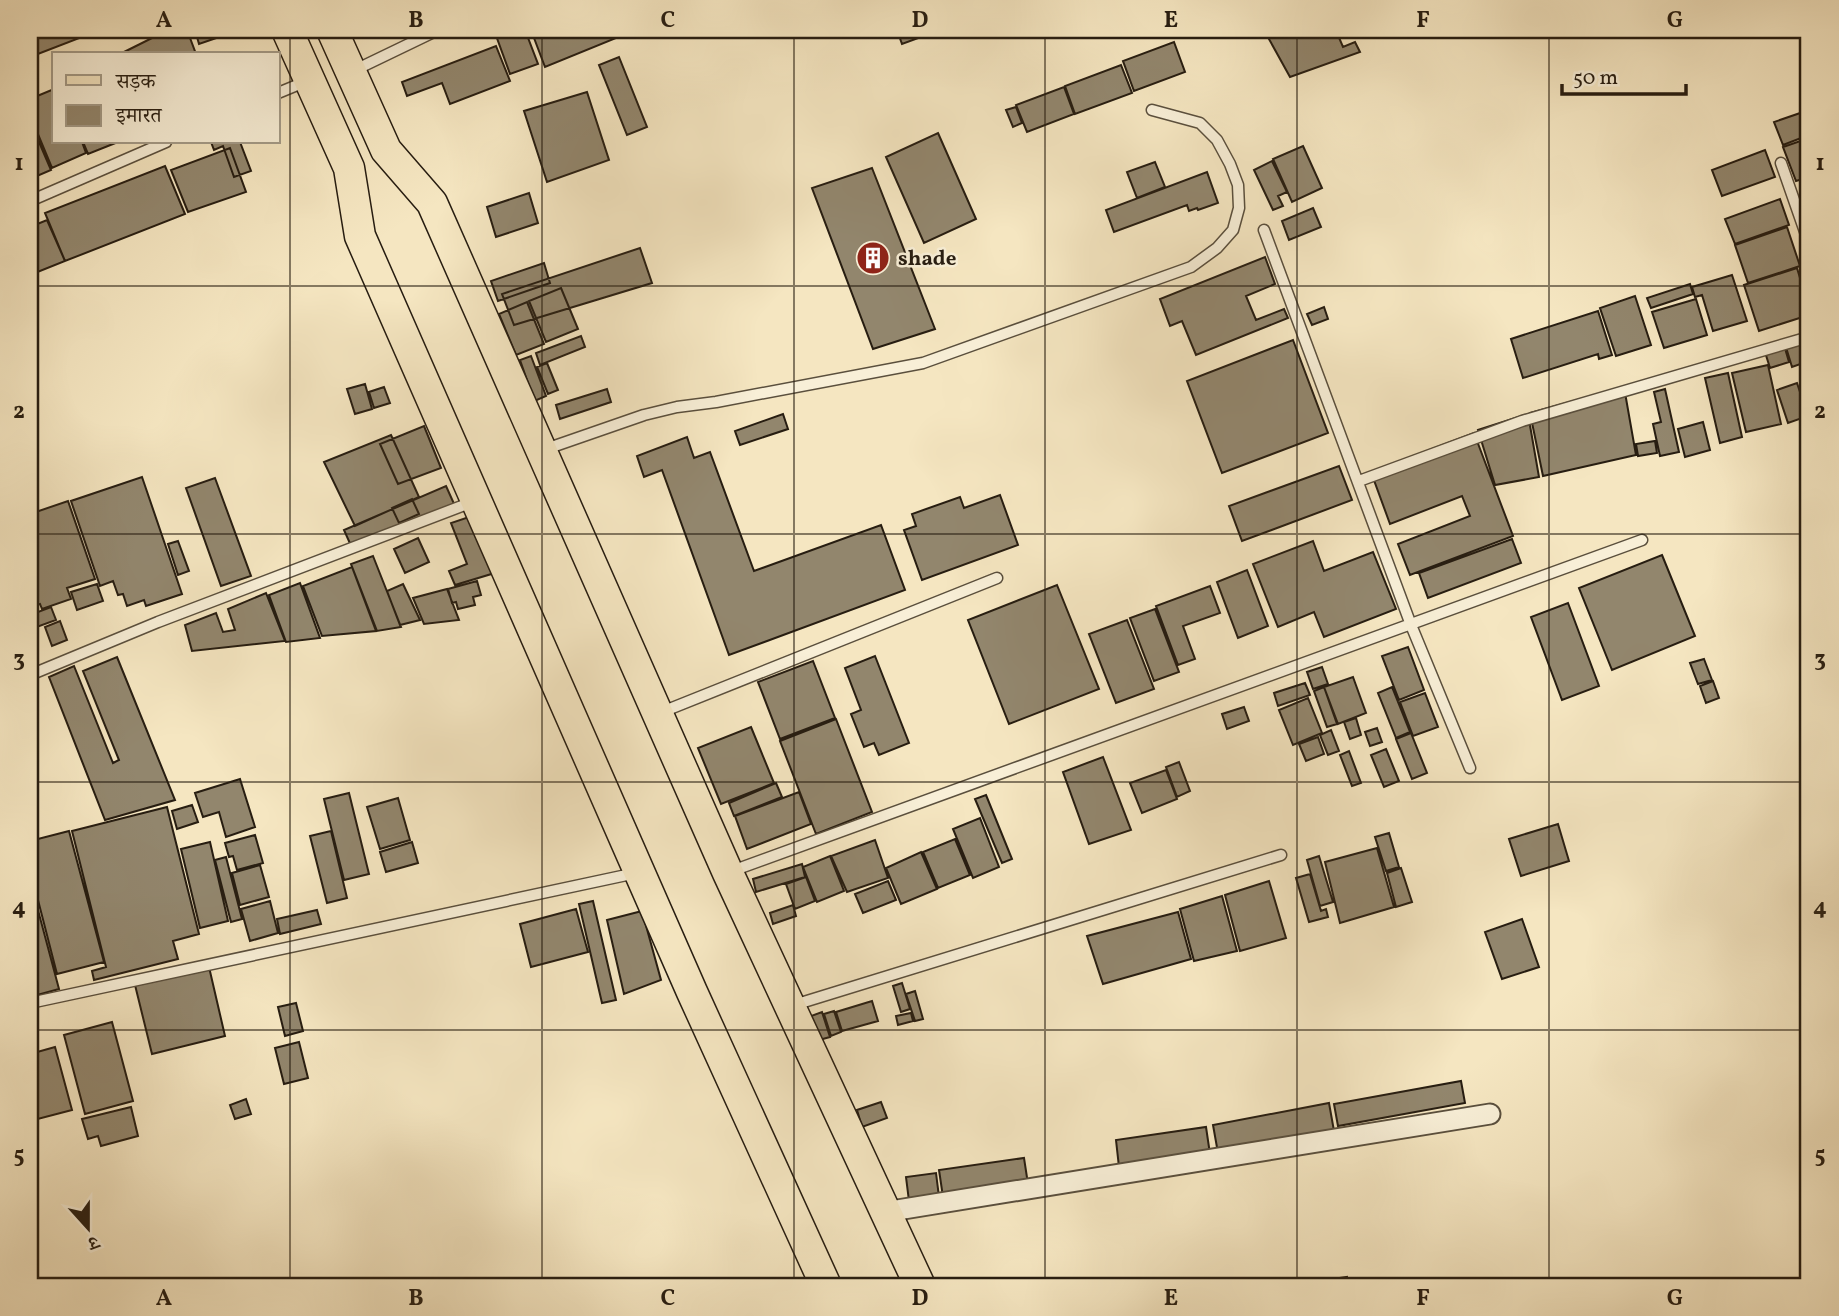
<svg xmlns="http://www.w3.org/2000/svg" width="1839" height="1316" font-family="Vollkorn,'Noto Serif Devanagari',serif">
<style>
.building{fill:#92866d;stroke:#271d11;stroke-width:2}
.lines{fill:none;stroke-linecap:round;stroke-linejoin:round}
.lane-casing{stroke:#5a4f3d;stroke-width:13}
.street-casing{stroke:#5a4f3d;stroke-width:23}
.primary-casing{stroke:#271d11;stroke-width:33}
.lane{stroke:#f8efd7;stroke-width:10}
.street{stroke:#f8efd7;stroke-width:19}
.primary{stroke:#f5e6c1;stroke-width:30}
.grid{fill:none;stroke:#271d11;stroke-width:2;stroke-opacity:0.55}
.labels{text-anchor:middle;stroke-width:5;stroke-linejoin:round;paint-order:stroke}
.poi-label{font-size:21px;font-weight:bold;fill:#271d11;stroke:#f8efd7;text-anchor:start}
.neatline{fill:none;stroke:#271d11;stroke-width:2.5}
.grid-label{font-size:23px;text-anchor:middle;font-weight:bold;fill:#271d11}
</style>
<rect width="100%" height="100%" fill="#f5e6c1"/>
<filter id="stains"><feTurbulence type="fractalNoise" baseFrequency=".00286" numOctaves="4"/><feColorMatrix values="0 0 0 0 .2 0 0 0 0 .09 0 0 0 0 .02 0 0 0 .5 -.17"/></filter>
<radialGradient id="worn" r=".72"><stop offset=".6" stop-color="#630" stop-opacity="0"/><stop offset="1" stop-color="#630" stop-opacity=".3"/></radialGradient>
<path class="building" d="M30 30H79L82 37 30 57Z
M168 30H187L196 54H120Z
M195 30H224L225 35 199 44Z
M494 30H525L538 64 510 74Z
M531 30H619L621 36 545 67Z
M897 30H940L902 44Z
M1264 30H1344L1337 33 1343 47 1355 42 1360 52 1290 77Z
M1174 42 1185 72 1134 91 1123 61Z
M496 46 510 81 450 104 442 83 407 96 402 82Z
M619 57 647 127 627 135 599 65Z
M1121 65 1132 93 1075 114 1065 86Z
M1064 87 1074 114 1027 132 1016 105Z
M54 89V142H82L86 153 52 168 30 115V99Z
M587 92 609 160 547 182 524 111Z
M1016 107 1022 123 1013 127 1006 110Z
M1809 110V135L1783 145 1774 122Z
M30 121 51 170 30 179Z
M938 133 976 219 924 243 886 157Z
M1809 138V177L1796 181 1783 147Z
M83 142H118L88 154Z
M211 142H240L251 171 234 177 223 146 214 150Z
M1303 146 1322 188 1292 202 1273 159Z
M230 148 246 192 188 212 171 170Z
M1765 150 1775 177 1722 196 1712 170Z
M1272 161 1287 192 1278 196 1283 206 1273 210 1254 170Z
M1155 162 1165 187 1137 198 1127 172Z
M165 166 185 214 65 261 45 213Z
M872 168 935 329 873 349 812 188Z
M1207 172 1218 203 1198 210 1197 208 1189 211 1187 205 1114 232 1106 210Z
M529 193 538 223 496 237 487 207Z
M1780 199 1789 225 1735 244 1725 219Z
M1313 208 1321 227 1289 240 1282 221Z
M47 220 65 261 30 275V227Z
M1787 227 1800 266 1748 283 1735 245Z
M640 248 652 283 514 325 502 294Z
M1265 257 1275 284 1246 296 1256 320 1284 309 1288 318 1196 355 1182 321 1170 326 1160 299Z
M544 263 550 283 498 301 491 281Z
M1797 268 1806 298 1809 297V315L1759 331 1744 285Z
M1732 275 1747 321 1713 331 1702 295 1695 297 1692 287Z
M1690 284 1693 294 1651 308 1647 298Z
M561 288 578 329 546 342 529 301Z
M1635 296 1651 345 1616 356 1600 308Z
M1696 299 1707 335 1664 348 1652 312Z
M527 302 544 344 516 355 499 314Z
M1324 307 1328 319 1312 325 1307 314Z
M1598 311 1612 355 1599 359 1598 354 1523 378 1511 339Z
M581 336 585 347 540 365 536 353Z
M1803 338 1809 356V361L1792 367 1785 344Z
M1293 340 1328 433 1222 473 1187 381Z
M1784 345 1789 362 1770 368 1765 352Z
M531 356 546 396 530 403 524 388 529 386 520 360Z
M547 363 558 390 548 394 537 367Z
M1768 365 1781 424 1746 432 1732 373Z
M1728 373 1742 437 1720 443 1705 378Z
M1797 383 1808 416 1788 423 1777 390Z
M365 384 372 409 355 414 347 389Z
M384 387 390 403 374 408 369 392Z
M1624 387 1636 455 1543 476 1530 413Z
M1809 388V414H1808L1800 391Z
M607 389 611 402 560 419 556 405Z
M1665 389 1679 452 1660 456 1653 424 1661 422 1654 392Z
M783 414 788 429 740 445 735 431Z
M1528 414 1539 477 1495 485 1478 430Z
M1703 422 1710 450 1685 457 1678 429Z
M424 426 441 468 398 484 380 444Z
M1474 433 1513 536 1410 575 1398 544 1470 516 1462 496 1390 524 1371 472Z
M391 435 419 497 355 526 324 462Z
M687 437 694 458 710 452 754 571 881 525 905 590 729 655 662 470 644 477 637 456Z
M1655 441 1657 453 1638 456 1636 444Z
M1339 466 1352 500 1242 541 1229 506Z
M142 477 182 594 146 606 144 600 127 606 123 594 118 595 113 581 100 586 71 501Z
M215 478 251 576 221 586 186 488Z
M446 486 455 506 352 548 344 530Z
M1000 495 1018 545 922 580 904 530 916 526 912 514 960 497 964 508Z
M412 499 419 514 399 523 392 508Z
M68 501 95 579 67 588 71 599 42 609 40 604 30 607V514Z
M475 515 498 572 455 585 449 571 467 564 451 523Z
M418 538 429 562 405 573 394 549Z
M1512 539 1521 563 1428 598 1419 573Z
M178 541 189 571 178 575 168 544Z
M1313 541 1324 571 1373 552 1396 609 1324 637 1314 612 1278 627 1253 564Z
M1662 555 1695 636 1612 670 1579 588Z
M373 556 401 627 377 631 351 564Z
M352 567 376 631 322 636 303 586Z
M1247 570 1268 626 1238 638 1217 582Z
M477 581 481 595 473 597 475 605 458 609 456 602 452 603 448 589Z
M300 583 320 638 286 642 269 595Z
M97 584 103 601 77 610 71 592Z
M403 584 420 620 400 625 387 591Z
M1057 585 1099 689 1009 724 968 620Z
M1210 586 1220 613 1183 626 1195 659 1178 665 1156 606Z
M447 589 459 620 424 624 413 598Z
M266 593 285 641 192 651 185 625 216 613 223 632 235 630 228 609Z
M1568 603 1599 686 1562 700 1531 617Z
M51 607 56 620 34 628 30 615Z
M1155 609 1179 672 1154 681 1130 618Z
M1127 620 1154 689 1116 703 1089 634Z
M60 621 67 640 52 646 45 627Z
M1408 647 1424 690 1399 700 1382 656Z
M875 656 909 743 879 755 874 743 864 747 851 714 861 710 845 668Z
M117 657 175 800 105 820 49 677 74 666 113 763 119 760 83 671Z
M1704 659 1712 680 1698 684 1690 663Z
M813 661 835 718 780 739 758 682Z
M1322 667 1328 684 1313 689 1307 672Z
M1353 677 1366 713 1338 724 1324 687Z
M1713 681 1719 698 1706 703 1700 686Z
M1305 683 1310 695 1278 706 1274 693Z
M1324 687 1337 724 1327 727 1314 691Z
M1392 687 1410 732 1396 738 1378 693Z
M1425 693 1438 727 1413 736 1400 702Z
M1308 698 1322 733 1293 745 1279 710Z
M1244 707 1249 721 1227 729 1222 714Z
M1356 718 1361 735 1350 739 1344 722Z
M836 719 872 812 816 834 780 741Z
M751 727 774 783 721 804 698 748Z
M1377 728 1382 742 1370 746 1365 732Z
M1331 730 1339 751 1328 755 1320 735Z
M1411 733 1427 773 1412 779 1396 739Z
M1318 737 1324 754 1306 761 1299 744Z
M1386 749 1399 781 1384 787 1371 755Z
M1349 751 1361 783 1352 786 1340 755Z
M1103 757 1131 830 1089 844 1063 772Z
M1179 762 1190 791 1177 797 1166 767Z
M1166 770 1177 799 1142 813 1130 783Z
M240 779 255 827 226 837 219 812 203 817 195 793Z
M776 783 782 797 734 816 729 803Z
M799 792 811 824 747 849 735 816Z
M349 793 369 874 344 880 324 799Z
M986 795 1012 859 1002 863 975 799Z
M398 798 410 840 380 849 367 807Z
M192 805 198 822 177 829 172 811Z
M167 807 199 934 173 941 178 959 94 980 92 971 106 967 72 831Z
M980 818 999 867 973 878 953 829Z
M1558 824 1569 861 1521 876 1509 839Z
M69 831 104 962 57 974 30 869V841Z
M331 831 347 898 327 903 310 836Z
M1389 833 1399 867 1386 871 1375 837Z
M255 835 263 863 237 870 233 856 229 857 225 843Z
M955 839 970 875 938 888 923 852Z
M875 840 888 878 847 892 831 856Z
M210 842 228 921 200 928 181 849Z
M412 842 418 863 386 872 380 852Z
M1377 848 1394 907 1340 923 1325 862Z
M921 852 937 889 901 904 886 868Z
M830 856 844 891 817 902 803 867Z
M1319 856 1333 902 1320 906 1307 860Z
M226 857 242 919 231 922 215 860Z
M802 864 805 877 756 892 753 879Z
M260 865 269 897 240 905 232 873Z
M1401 868 1412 902 1396 907 1387 873Z
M1310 874 1321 911 1326 909 1328 917 1309 922 1296 878Z
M806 877 815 901 795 909 786 884Z
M30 880 59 989 30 997Z
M888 881 896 900 863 913 855 894Z
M1269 881 1286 938 1240 951 1225 895Z
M1222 896 1237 951 1194 961 1180 909Z
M270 901 278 933 250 941 241 909Z
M593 901 616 1000 602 1003 579 904Z
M793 905 796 916 773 924 770 913Z
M576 909 588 952 531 967 520 924Z
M317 910 321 924 280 934 277 919Z
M642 911 661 980 624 994 607 920Z
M1178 912 1191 959 1103 984 1087 936Z
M1522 919 1539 967 1502 979 1485 932Z
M209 967 225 1036 152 1054 135 985Z
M902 983 910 1009 901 1012 893 986Z
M915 991 923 1019 915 1021 906 994Z
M872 1001 878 1021 842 1031 836 1012Z
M296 1003 303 1031 285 1036 278 1007Z
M834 1011 841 1032 831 1036 824 1014Z
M822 1012 830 1037 819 1040 811 1016Z
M911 1013 913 1021 898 1025 896 1016Z
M112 1022 133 1101 85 1114 64 1035Z
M299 1042 308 1078 284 1084 275 1048Z
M55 1047 72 1110 30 1121V1054Z
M1461 1081 1465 1103 1338 1126 1334 1104Z
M246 1099 251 1114 235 1119 230 1105Z
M881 1102 887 1118 862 1127 857 1110Z
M1329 1103 1334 1131 1218 1153 1213 1125Z
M131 1107 138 1136 101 1146 98 1136 88 1139 82 1119Z
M1206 1127 1210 1154 1119 1167 1116 1140Z
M1024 1158 1028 1184 943 1197 939 1170Z
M936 1173 939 1197 909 1201 906 1177Z
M1347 1277 1348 1286H1304V1283Z"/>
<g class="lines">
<defs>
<path id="lane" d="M355 70 438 30
M278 93 307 81
M1781 163 1809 243
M30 201 166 142
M1264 230 1411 625 1470 768
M546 449 644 415 677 407 716 402 923 363 1191 267 1217 248 1233 230 1239 208 1238 185 1230 164 1217 140 1200 123 1152 110
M1359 481 1522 421 1809 337
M30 675 158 622 475 501
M662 712 997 578
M732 871 1642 540
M30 1003 636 873
M794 1005 1281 855"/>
<path id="street" d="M885 1212 1490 1114"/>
<path id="primary" d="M287 30 349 168 360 236 692 992 826 1286
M332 30 386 150 432 203 728 873 920 1286"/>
</defs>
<use href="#lane" class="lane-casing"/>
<use href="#street" class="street-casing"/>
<use href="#primary" class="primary-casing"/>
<use href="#lane" class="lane"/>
<use href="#street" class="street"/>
<use href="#primary" class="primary"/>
</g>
<path class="grid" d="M290 30V1286M542 30V1286M794 30V1286M1045 30V1286M1297 30V1286M1549 30V1286M30 286H1809M30 534H1809M30 782H1809M30 1030H1809"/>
<defs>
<symbol id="building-disc" viewBox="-11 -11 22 22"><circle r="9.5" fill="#8f2418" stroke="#f8efd7"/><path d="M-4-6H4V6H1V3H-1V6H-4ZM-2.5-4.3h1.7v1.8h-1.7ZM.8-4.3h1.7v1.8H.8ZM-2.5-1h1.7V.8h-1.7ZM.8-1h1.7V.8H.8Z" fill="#fff"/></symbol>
</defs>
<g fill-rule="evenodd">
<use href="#building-disc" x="854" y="239" width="38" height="38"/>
</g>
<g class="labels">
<g class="poi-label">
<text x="898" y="265">shade</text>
</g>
</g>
<rect width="1839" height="1316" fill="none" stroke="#f5e6c1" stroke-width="77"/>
<rect x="52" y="52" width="228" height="91" fill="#f8efd7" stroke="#a49b88" stroke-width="2"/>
<rect x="66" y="75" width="35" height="10" fill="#f5e6c1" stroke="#a49b88" stroke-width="2"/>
<text x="116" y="88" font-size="21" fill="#271d11">सड़क</text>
<rect x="66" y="105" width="35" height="21" fill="#92866d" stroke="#a49b88" stroke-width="2"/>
<text x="116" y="122" font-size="21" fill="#271d11">इमारत</text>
<g transform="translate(88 1228) rotate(159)" stroke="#f8efd7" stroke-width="5" paint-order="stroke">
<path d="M0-5L12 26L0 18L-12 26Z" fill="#271d11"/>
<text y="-10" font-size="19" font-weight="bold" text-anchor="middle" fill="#271d11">उ</text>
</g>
<path d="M1562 84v10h124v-10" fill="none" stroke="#271d11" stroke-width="3.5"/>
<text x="1573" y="84" font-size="21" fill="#271d11" stroke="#f8efd7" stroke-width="5" paint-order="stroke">50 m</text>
<rect x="38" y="38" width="1762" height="1240" class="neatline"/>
<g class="grid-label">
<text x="164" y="27">A</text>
<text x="416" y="27">B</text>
<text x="668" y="27">C</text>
<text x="920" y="27">D</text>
<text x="1171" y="27">E</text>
<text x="1423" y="27">F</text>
<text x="1675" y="27">G</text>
<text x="19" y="170">1</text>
<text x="1820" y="170">1</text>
<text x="19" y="418">2</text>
<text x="1820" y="418">2</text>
<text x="19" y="666">3</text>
<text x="1820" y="666">3</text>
<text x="19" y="914">4</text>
<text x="1820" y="914">4</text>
<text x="19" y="1162">5</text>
<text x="1820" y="1162">5</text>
<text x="164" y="1305">A</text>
<text x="416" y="1305">B</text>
<text x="668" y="1305">C</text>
<text x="920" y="1305">D</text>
<text x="1171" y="1305">E</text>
<text x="1423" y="1305">F</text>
<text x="1675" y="1305">G</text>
</g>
<rect width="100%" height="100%" filter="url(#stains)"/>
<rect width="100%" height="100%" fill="url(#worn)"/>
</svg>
